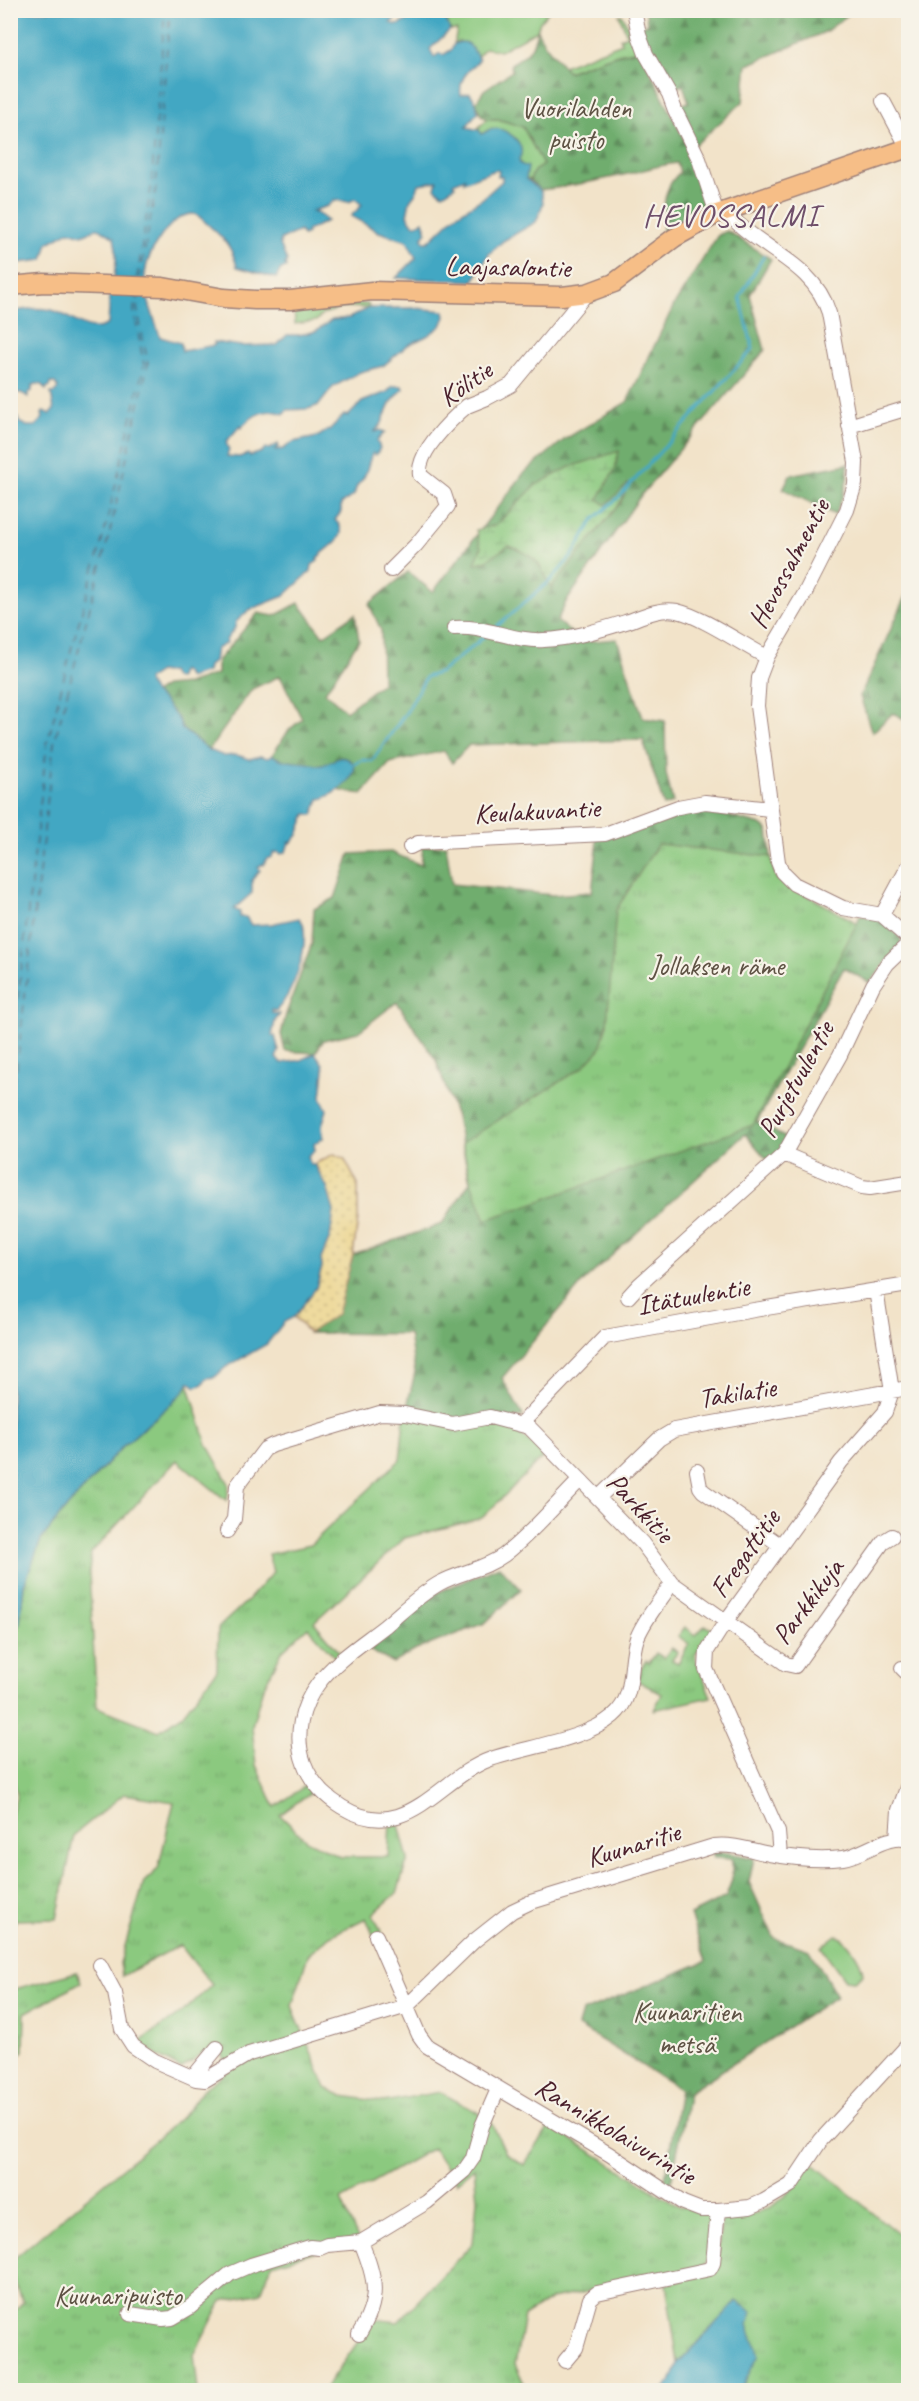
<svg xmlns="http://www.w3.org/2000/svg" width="919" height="2401" font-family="Caveat,sans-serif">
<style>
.grass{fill:#8bc97f;stroke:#6a7455;stroke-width:1.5}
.forest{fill:url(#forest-firs);stroke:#5d664c;stroke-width:1.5}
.wetland{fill:url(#wetland-marsh);stroke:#6a7455;stroke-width:1.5}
.sand{fill:url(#sand-dots);stroke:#9c7c64;stroke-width:1.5}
.park{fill:url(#park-tufts);stroke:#6a7455;stroke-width:1.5}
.water{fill:#43a7c3;stroke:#466377;stroke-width:1.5;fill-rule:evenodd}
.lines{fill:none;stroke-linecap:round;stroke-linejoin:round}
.stream{stroke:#43a7c3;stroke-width:3}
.ferry{stroke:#475568;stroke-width:1.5;stroke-dasharray:8 6;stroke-linecap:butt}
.minor-casing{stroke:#9e817a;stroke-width:16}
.major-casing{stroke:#9e817a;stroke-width:21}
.minor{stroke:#fff;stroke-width:14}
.major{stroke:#f6be87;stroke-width:18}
.labels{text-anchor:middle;stroke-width:4.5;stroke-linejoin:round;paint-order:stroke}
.park-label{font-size:28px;fill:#5e5244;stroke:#f7f3e8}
.street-label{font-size:28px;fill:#4a1f2b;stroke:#f7f3e8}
.quarter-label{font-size:32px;letter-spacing:1.5px;fill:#6f4f6a;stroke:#f7f3e8}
</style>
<defs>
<pattern id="forest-firs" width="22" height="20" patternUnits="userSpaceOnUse" patternTransform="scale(1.5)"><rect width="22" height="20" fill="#70ad6e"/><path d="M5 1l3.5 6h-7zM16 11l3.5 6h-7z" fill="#5e8c5b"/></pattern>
<pattern id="wetland-marsh" width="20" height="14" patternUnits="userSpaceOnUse" patternTransform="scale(1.5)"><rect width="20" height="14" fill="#8bc97f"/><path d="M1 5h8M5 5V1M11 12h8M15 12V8" fill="none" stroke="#79ac6e"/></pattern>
<pattern id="sand-dots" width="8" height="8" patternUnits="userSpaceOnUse" patternTransform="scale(1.5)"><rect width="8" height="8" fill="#eeda9e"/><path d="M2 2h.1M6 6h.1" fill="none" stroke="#cebb88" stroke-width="1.8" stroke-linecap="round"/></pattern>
<pattern id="park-tufts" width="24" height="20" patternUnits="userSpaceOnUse" patternTransform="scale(1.5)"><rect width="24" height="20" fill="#8bc97f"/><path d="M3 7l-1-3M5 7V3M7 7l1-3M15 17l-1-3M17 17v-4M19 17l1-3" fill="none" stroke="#79ac6e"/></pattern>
</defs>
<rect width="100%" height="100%" fill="#f7f3e8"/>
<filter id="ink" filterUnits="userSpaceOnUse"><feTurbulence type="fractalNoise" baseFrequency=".0167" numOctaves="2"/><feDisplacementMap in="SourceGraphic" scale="12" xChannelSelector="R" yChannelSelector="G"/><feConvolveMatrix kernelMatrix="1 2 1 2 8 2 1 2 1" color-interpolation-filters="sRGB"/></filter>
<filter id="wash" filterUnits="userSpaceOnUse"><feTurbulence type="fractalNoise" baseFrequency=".008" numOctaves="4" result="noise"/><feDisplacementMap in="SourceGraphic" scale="24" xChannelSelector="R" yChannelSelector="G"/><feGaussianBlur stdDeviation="1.35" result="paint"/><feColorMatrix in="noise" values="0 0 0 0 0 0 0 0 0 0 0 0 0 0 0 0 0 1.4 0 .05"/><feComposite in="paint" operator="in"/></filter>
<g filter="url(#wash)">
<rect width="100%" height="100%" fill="#f2e3c9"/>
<path class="grass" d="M429 11H549L540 22 537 30 500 51 485 48 478 56 459 41 454 44 457 30H450L447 20 431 15Z
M619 15H622L640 50 618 54 568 72 563 66 622 43 620 38 627 35Z
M487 119H498L523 127 543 165 534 171 530 180 526 179C520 163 511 131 492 128L482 134 477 129Z
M343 303 368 304 369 308 345 307 323 314 316 321 295 324 294 309Z
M836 1935C848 1940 862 1961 863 1974L854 1981 845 1980 821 1947Z"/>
<path class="forest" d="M646 11H853L825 32 747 65 743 102 695 145 678 106 689 102 683 85 672 89 649 52 640 25H647Z
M537 30 546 46 568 72 618 54 640 50 698 168 694 174 706 203 684 212 681 220 662 235C666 210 659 192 680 172L677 163C661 165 647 169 632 173 601 180 571 187 540 190L530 180 534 171 543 165 523 127 498 119H487L481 115 476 102 484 90 512 71 511 64C528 54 533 50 537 30Z
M727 231 771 259 750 295 765 350 642 494 566 602 557 621 583 642 617 639 643 718 665 721 666 773 673 803 664 806 643 740 469 745 452 763 444 751 390 763 362 794 337 790C347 782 355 777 354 764L342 757 324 765H316L283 762 272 755 289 730 302 719 280 676 252 689 209 750 182 729 179 720 164 701 154 693 165 686 187 684 217 674V661L258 613 274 616 299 603 323 636 355 614 359 640 325 692 346 711 382 683 381 630 369 604 408 572 433 592 524 473 565 439 627 402 674 305 718 235Z
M848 464C849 483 842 498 835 515L783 489 790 475Z
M908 592V721L893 713 872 733 860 696Z
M695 807 761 825 768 830 771 857 776 878 857 923 860 915 879 919 901 938V943L870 983 844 968 757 1122 793 1142 772 1165 745 1134 584 1281 502 1378 523 1416C487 1427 443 1416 406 1411L415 1372 409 1334 309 1333 337 1313 353 1255 442 1224 470 1182 456 1117 436 1060 397 1002 358 1032 324 1040 315 1053 285 1051 281 1034 286 1014 312 943 314 909 335 898 350 854 391 852 421 865 423 847 446 845 452 884 553 895 592 892 597 849 596 838Z
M499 1566 521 1589 485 1623 416 1650 393 1663 369 1650 432 1595Z
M712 1852 729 1853 754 1858 749 1882 774 1938 810 1950 837 1996 689 2092 670 2188 664 2185 680 2089 578 2026 582 2012 706 1961 690 1915 726 1897 732 1879V1859L714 1858Z"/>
<path class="wetland" d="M619 451 615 469 598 499 606 505 629 483 621 502 551 588C541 564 534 553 508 546L487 560 475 564 481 548 476 530 496 525 536 485 570 467Z"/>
<path class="sand" d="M334 1154 344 1158 358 1185V1219L353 1255 337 1314 309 1333 294 1317 316 1288 322 1267 321 1259 330 1237 334 1211 318 1169 314 1164Z"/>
<path class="park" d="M658 844 771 857 776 878 857 923 753 1125 486 1220 472 1185 462 1143 583 1067 600 1049 607 1024 616 910Z
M188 1383 207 1444 229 1484 227 1501 177 1460 91 1553 89 1572 97 1707 159 1731 183 1714 217 1670 218 1628 249 1599 273 1572 268 1554 310 1545 400 1460 404 1417 490 1421 511 1427 545 1455 482 1518 405 1538 314 1622 341 1654 335 1657 308 1627 282 1651 262 1691 252 1726 256 1765 275 1807 306 1785 311 1792 280 1815 306 1840 341 1857H388L390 1823 398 1821 408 1859 397 1893 373 1914 382 1933 374 1937 366 1918 330 1936 308 1955 292 2006 326 2088 343 2096 383 2102 440 2092 490 2119 506 2154 524 2165 550 2126 679 2206 715 2214 705 2268 551 2299 524 2316 515 2364 527 2390H324L374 2319 398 2322 473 2243 477 2199 474 2168 456 2183 433 2148 341 2200 358 2239 272 2264 261 2293 222 2301 194 2355 198 2390H11V2314L23 2302 11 2273V2261L159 2137 187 2111 202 2090 229 2070 220 2051 210 2049 181 2069 137 2044 185 2010 212 1985 180 1945 122 1976 120 1963 144 1882 158 1869 174 1802 124 1794 74 1835 57 1919 15 1920 11 1944 10 1819 17 1794 10 1766 11 1633H14L20 1622 24 1585 41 1540 60 1515 123 1446 173 1402Z
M705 1625 713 1630 695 1655 696 1660 711 1697 654 1710 662 1694 638 1681 641 1668 646 1661 649 1663 656 1653 664 1658 671 1648 678 1652 672 1660 678 1663 689 1644 678 1636 685 1627 696 1635Z
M77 1972 81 1982 25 2013 24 2051 11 2060V1990Z
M811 2162 908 2242V2390H740L758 2355 737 2301 678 2363 666 2284 716 2270 722 2217C732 2216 745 2216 756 2213 782 2205 798 2185 811 2162Z"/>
<path class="water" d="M392 10 402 14 390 23 398 25 410 19 411 11H429L431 15 444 14 450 30 430 49 434 57 440 53 443 55 451 50 454 44C470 37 473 50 479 60 469 71 458 78 461 95L470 93 476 102 478 113C472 117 470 123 466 127L479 130 482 134C485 132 488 130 491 129 504 125 529 144 519 159L520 164 528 167 526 179 540 190 542 195 543 204 536 222 503 241 489 254 473 281 396 278 416 258 407 241 379 232 351 216 362 205 355 199 349 202 334 200 328 206 312 211 322 216 327 221 307 231V234L303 236 300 231 281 239 280 244 287 261 285 264 286 268 281 269 276 278 237 267C231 242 220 236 203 220 200 217 197 214 192 214 170 215 147 253 145 274 143 294 155 318 160 337L181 343 182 351 215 345 214 342 241 346 277 345 287 335H299L316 331 332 320 349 318 369 308H415L444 311 445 317 441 326 427 336 408 345 383 366 360 372 333 387 319 405 308 409 287 410 284 414C267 407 252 415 241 428L240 426 226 442 229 450 227 456 239 457 248 454 250 456 262 452 265 448 270 449 278 444 279 447 275 450 283 449 293 442 317 437 330 429 344 415 348 416 362 402 387 392 393 386H402L403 389 390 404 381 425 374 432 380 430 385 432 377 441 380 448 376 455 373 453C368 461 368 470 364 477 358 487 358 480 354 495L341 504V512L335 520C354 538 324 548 317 559L318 561 312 565 311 571 284 596 249 610 236 622 235 628 226 640 227 643 216 649 214 661 208 666 207 672 189 678 182 670 178 679 174 678 171 672 164 673 159 672 147 680 154 693 164 701 179 720 182 729 209 750 224 756 236 755 250 759 260 756 268 758 272 755C285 763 294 761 308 763 313 764 316 766 322 765 331 763 338 754 348 759 370 770 330 799 319 799L313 815 306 814 298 835 291 843 289 842 286 852 281 854 278 852 273 853 272 857 266 859 264 865 262 864 258 868 260 870 252 880V893L234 909 240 912V917H246L251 925 271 924 299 918 303 923C309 949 294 992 276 1011L272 1010V1013L280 1014 275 1021 272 1036H275L279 1051 276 1058 282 1063 301 1060 315 1053 323 1064 324 1070 321 1097 327 1110 322 1125 323 1138 314 1144 315 1150 308 1156 310 1164H314L327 1187 334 1211 330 1237 321 1259 322 1267 316 1288 294 1317 284 1322 267 1344 226 1367 215 1377 207 1378 203 1384 196 1387 189 1382 184 1391 173 1402 123 1446 60 1515 41 1540 24 1585 20 1622 14 1633H11L10 410 18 418 19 422 27 426H35L43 418 42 414 44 411 49 414 54 410 51 393H55L58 388 55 383H51L50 387H47L46 390 41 384H36L32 386V391L28 393V397C22 392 17 391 11 394V312C26 309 37 307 52 310 71 315 88 337 108 324L110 294 112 292C114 272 119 258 114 238L99 228 82 235 69 231 48 243 43 260 11 264V11ZM496 170 499 171 498 176H502V181L482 199 456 215 428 242H424L422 238 427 232 423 221 417 224H413L407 215 410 200 417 191 419 184 437 181 435 188 443 194 455 186 453 183 465 178 464 182C476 178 485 173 496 170Z
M737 2301 752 2312 748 2325 759 2355 740 2390H663L671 2382 678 2363Z"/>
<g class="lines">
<path class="stream" d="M497 626 551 580 572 556 593 520 621 495 753 349 740 297 764 256
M354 764 362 760 372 761 407 711 426 677 441 672 484 637"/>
<path class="ferry" d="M137 278 151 188 165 10
M140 278 156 186 170 10
M10 1068 47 744 71 650 104 534 144 365 134 311 135 295
M10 1096 16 1073 54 743 110 531 148 364 137 308 139 294"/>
</g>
</g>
<g filter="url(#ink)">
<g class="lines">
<defs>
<path id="minor" d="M634 10 639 35 646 54 669 94 675 110 699 159 717 214
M883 101 908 148
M726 211C758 250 813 261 829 313L856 462 855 484 847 510 805 593 767 657 759 678 757 706 778 862 782 872 794 884 843 908 882 915 908 938
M849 426 908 408
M391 570 416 545 448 506 444 494 420 475C417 454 445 426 460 412L467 406 487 398 511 385 587 293
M454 628C484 625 514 642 544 640 572 639 603 629 629 621 645 615 660 608 677 611 701 616 743 645 767 657
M410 847 418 843 605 834 678 807 705 802 770 809
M882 915 908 867
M784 1154 862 1187 870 1188 908 1182
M628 1297 639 1285 784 1154 840 1055 873 985 887 964 908 944
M521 1424 605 1337 754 1310 908 1285
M697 1471 700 1487 703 1491 780 1545
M580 1480C557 1503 529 1536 504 1555 485 1569 460 1572 440 1583 420 1594 403 1611 385 1626 362 1644 335 1661 318 1684 301 1706 294 1736 304 1763 311 1782 324 1796 342 1807 407 1846 439 1777 491 1759 526 1747 585 1740 613 1716 637 1696 628 1663 637 1638 645 1618 661 1600 672 1583
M598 1498 659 1439 674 1430 908 1388
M227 1531 234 1519 237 1486 265 1449 273 1445 380 1413 405 1414 453 1424 490 1417 529 1427 642 1543 672 1583 786 1664 795 1666 884 1541 892 1536
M902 1668 908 1674
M897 1839 899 1810 908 1785
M780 1856 778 1832 706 1669 707 1651 726 1621 841 1462 885 1412 892 1391 876 1290
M376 1936 419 2035 427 2046 609 2154 683 2203 701 2210H718L750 2207 764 2201 791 2185 821 2140 908 2045
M100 1965 115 1993 122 2029 133 2046 155 2061 196 2079 205 2080 249 2054 407 2006 474 1941 512 1911 531 1902 714 1846C733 1844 750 1850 769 1854 792 1858 819 1861 843 1858 864 1855 888 1833 908 1840
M205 2080 198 2071 217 2048
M130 2314 163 2319 172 2318 189 2308 230 2274 251 2265 310 2247 320 2248 327 2245 361 2242 427 2202 464 2171 473 2158 482 2126 498 2089
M359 2334C381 2298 376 2279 361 2242
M565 2361 576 2348 590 2299 597 2293 710 2269 713 2263 718 2210"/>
<path id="major" d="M10 286 44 283 163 287 224 298 255 300H290L372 291 562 296 587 293 614 283 674 238 717 214 908 148"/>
</defs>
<use href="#minor" class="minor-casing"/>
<use href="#major" class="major-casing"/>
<use href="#minor" class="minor"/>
<use href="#major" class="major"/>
</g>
</g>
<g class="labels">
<g class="park-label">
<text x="576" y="117">Vuorilahden<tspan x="576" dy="32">puisto</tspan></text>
<text x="717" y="975">Jollaksen räme</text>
<text x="687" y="2021">Kuunaritien<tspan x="687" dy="32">metsä</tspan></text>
<text x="118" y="2305">Kuunaripuisto</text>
</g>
<g class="street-label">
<text transform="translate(508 266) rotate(1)" y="10">Laajasalontie</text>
<text transform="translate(465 383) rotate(-35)" y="10">Kölitie</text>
<text transform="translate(788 563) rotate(-62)" y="10">Hevossalmentie</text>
<text transform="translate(537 810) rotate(-3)" y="10">Keulakuvantie</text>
<text transform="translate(795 1079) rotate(-61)" y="10">Purjetuulentie</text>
<text transform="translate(693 1295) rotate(-10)" y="10">Itätuulentie</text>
<text transform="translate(737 1392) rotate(-9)" y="10">Takilatie</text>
<text transform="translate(641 1507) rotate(47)" y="10">Parkkitie</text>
<text transform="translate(744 1553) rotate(-55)" y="10">Fregattitie</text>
<text transform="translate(807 1601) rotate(-53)" y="10">Parkkikuja</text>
<text transform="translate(633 1844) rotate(-17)" y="10">Kuunaritie</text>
<text transform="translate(616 2130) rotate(31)" y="10">Rannikkolaivurintie</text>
</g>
<g class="quarter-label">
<text x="731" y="226">HEVOSSALMI</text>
</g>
</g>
<rect width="919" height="2401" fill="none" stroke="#f7f3e8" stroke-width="36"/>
</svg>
